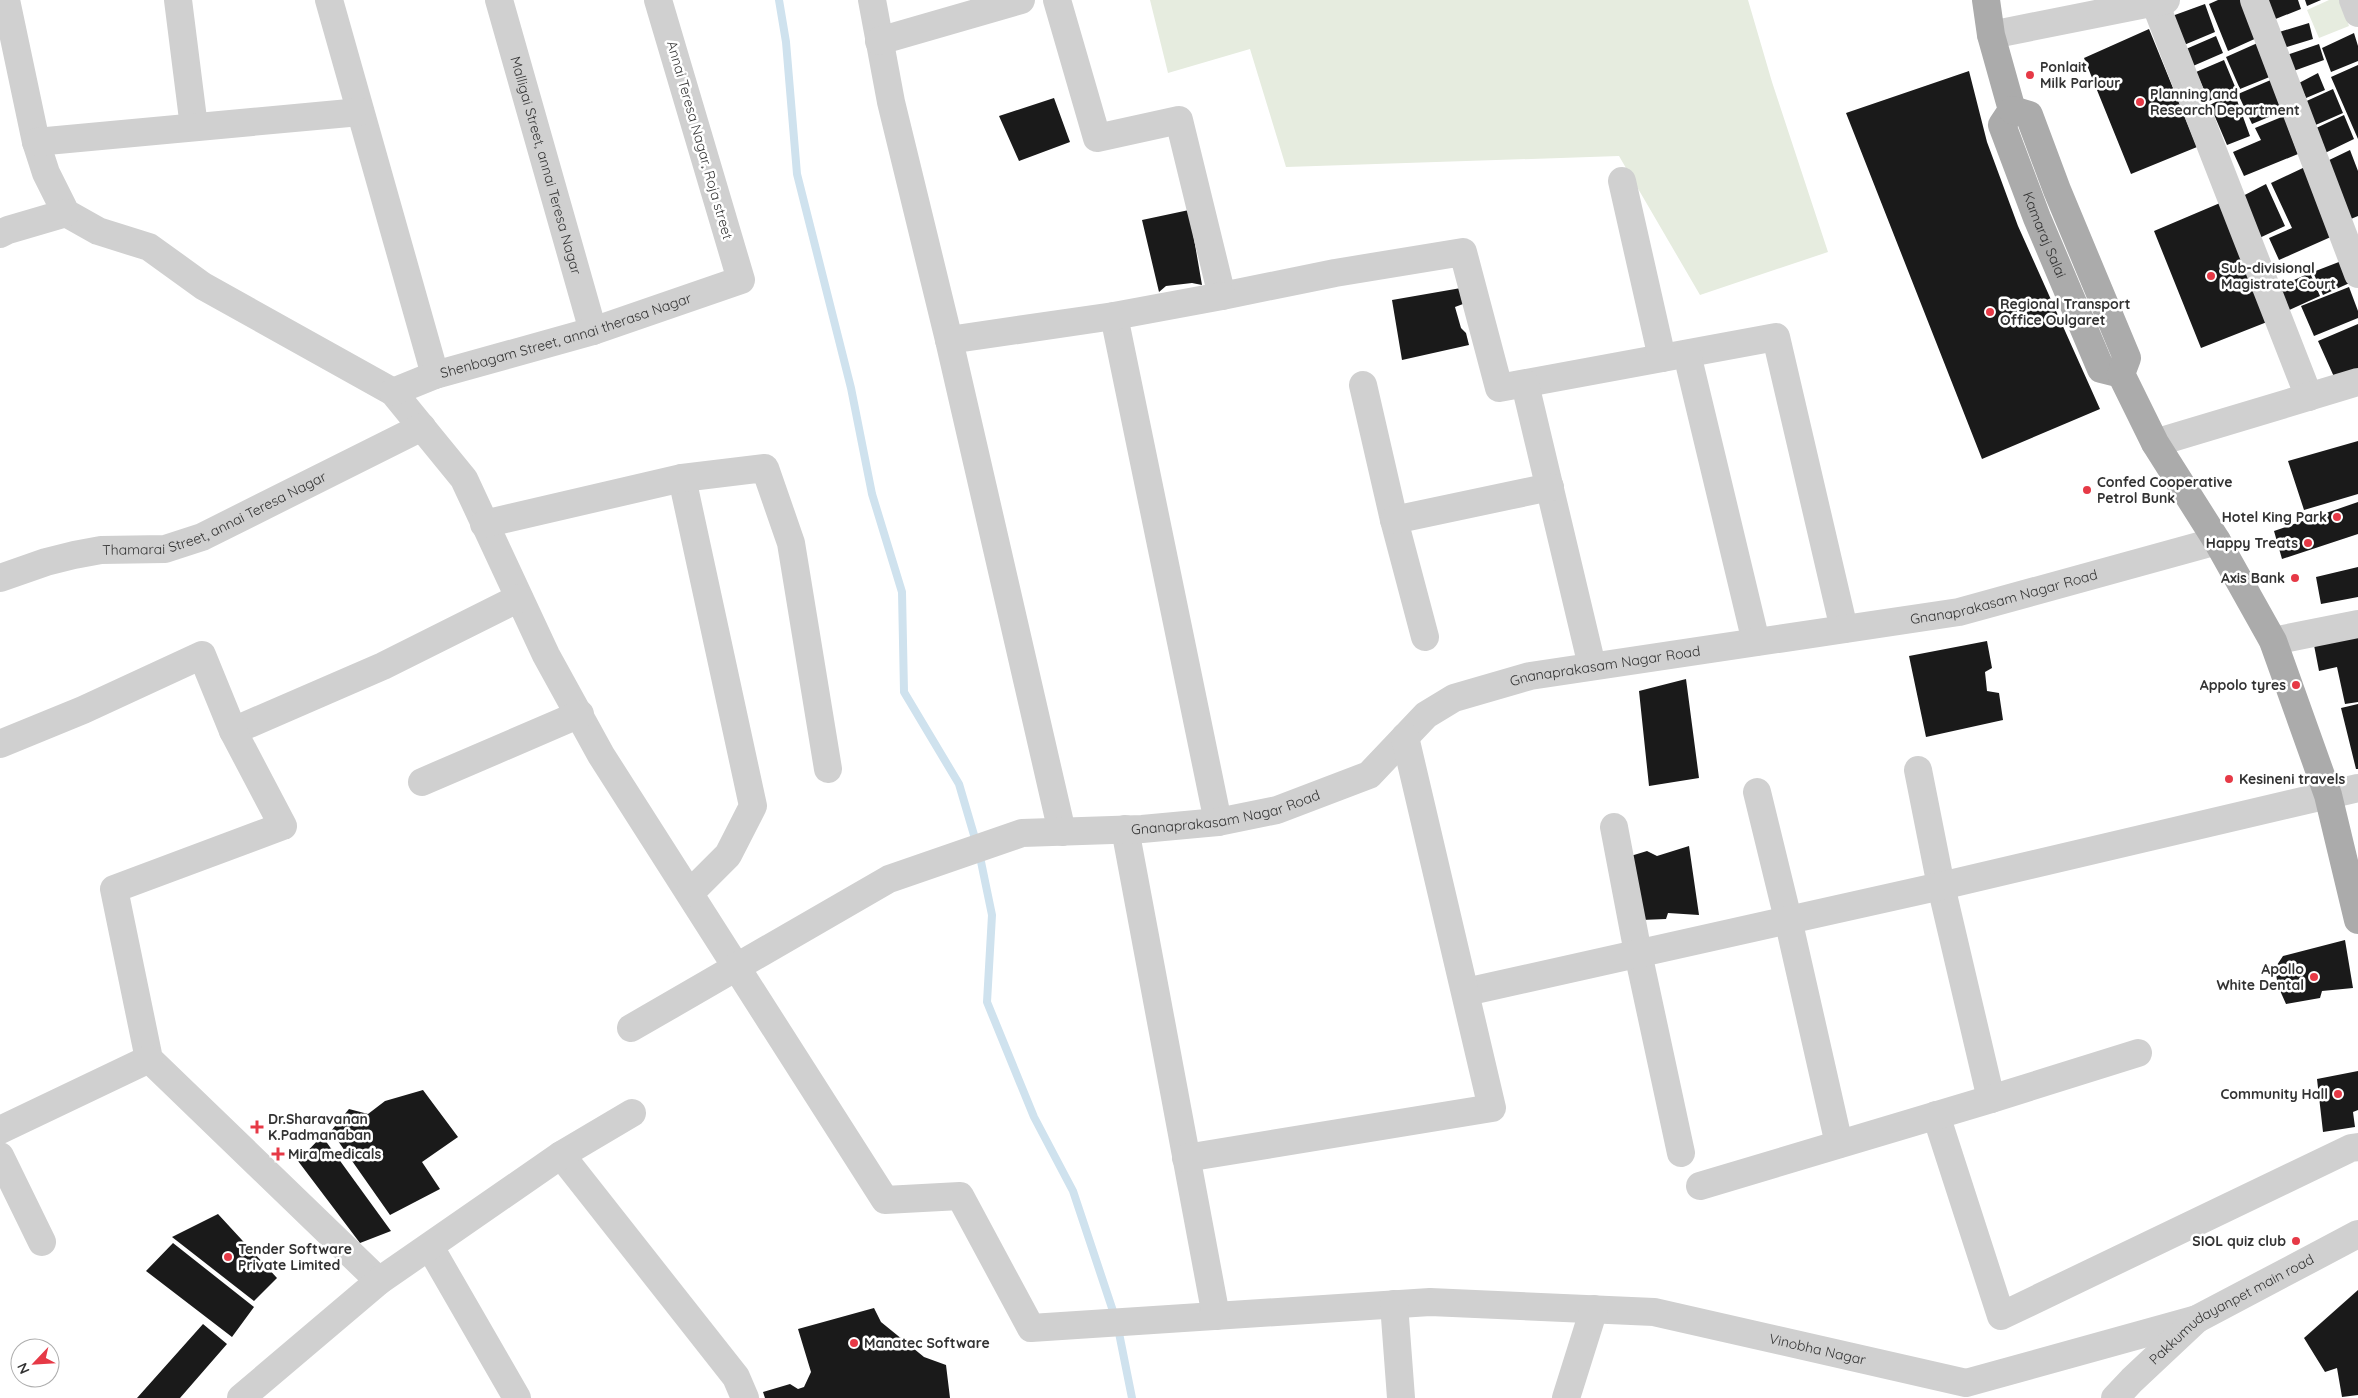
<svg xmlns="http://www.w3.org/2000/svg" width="2358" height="1398" font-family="Quicksand,sans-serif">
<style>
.green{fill:#e6ecdf}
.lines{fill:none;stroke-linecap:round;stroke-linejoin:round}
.stream{stroke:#cfe2ee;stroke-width:8}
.building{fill:#1a1a1a}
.minor{stroke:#d0d0d0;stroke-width:28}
.major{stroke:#ababab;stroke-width:28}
.poi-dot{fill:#e63946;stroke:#fff;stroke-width:2}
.labels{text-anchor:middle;stroke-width:5;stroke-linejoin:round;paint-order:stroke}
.poi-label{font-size:14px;font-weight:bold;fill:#333;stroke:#fff;text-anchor:start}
.street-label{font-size:14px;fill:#333;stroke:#fff}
</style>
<rect width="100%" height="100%" fill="#fff"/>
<path class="green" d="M1150 0H1748L1772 82 1828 252 1700 295 1619 156 1286 167 1250 49 1168 73Z
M2329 0H2341L2349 26 2319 38 2307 10Z"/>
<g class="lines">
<path class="stream" d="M779 0 786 42 797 174 851 388 872 494 902 592 904 692 959 784 979 852 992 915 987 1002 1034 1117 1073 1191 1117 1323 1132 1398"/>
</g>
<path class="building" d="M2218 0H2246L2259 37 2228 51 2209 4Z
M2259 0H2298L2301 9 2268 22Z
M2305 0H2321L2307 6Z
M2205 4 2215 32 2184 45 2172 16Z
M2309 23 2313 39 2280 49 2276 33Z
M2149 29 2197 147 2131 174 2084 58Z
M2354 33 2358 46V61L2331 72 2322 48Z
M2216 36 2223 53 2193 66 2186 49Z
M2262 41 2272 76 2240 89 2226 57Z
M2319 44 2324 60 2288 73 2281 57Z
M2224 60 2236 89 2209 101 2196 72Z
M2358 65V139L2331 77Z
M1969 71 1987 142 2018 226 2100 409 1982 459 1846 113Z
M2318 73 2325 90 2306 98 2299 83Z
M2273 79 2283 111 2252 124 2238 94Z
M2333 89 2343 113 2311 127 2300 104Z
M2234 92 2250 136 2227 145 2210 105Z
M1054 98 1070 142 1019 161 999 116Z
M2344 115 2354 139 2325 153 2314 129Z
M2284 116 2298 154 2244 176 2233 152 2261 140 2255 128Z
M2350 150 2358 171V216L2346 221 2323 163Z
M2305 167 2333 236 2279 260 2269 238 2292 228 2271 183Z
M2266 184 2285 226 2255 240 2237 199Z
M2220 203 2267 322 2201 348 2154 231Z
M1189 210 1202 285 1192 283 1166 286 1159 292 1142 220Z
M2344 260 2354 281 2323 295 2313 272Z
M2310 273 2320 296 2283 313 2273 289Z
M2349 287 2358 311V318L2314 336 2301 306Z
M1461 288 1463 304 1455 307 1461 328 1466 333 1469 345 1402 360 1392 300Z
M2358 324V371L2335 379 2318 341Z
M2358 441V494L2304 510 2288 461Z
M2358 502V534L2282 559 2274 531Z
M2358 567V597L2321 604 2316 577Z
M2358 631V702L2345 704 2337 667 2319 671 2313 640Z
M1987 641 1992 668 1985 672 1987 691 1999 693 2003 720 1926 737 1909 656Z
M1686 679 1699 778 1649 786 1639 691Z
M2358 704V769H2356L2341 708Z
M1689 846 1699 915 1668 913 1666 919 1641 920 1624 858 1647 851 1657 856Z
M2345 940 2353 988 2322 991 2320 998 2286 1004 2278 986 2275 968 2283 956Z
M2358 1071V1110L2353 1112 2355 1127 2323 1132 2317 1079Z
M423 1090 458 1137 422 1162 440 1189 390 1215 331 1131 349 1109 368 1114 385 1101Z
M322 1136 391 1231 360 1243 298 1161Z
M218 1214 277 1278 254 1301 172 1237Z
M173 1243 254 1307 232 1337 146 1271Z
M2358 1290V1395L2342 1397 2337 1368 2325 1372 2304 1338Z
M874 1308 881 1322 924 1357 946 1365 950 1398H765L763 1392 790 1384 798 1389 804 1387 811 1372 798 1329Z
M203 1324 227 1344 180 1398H137Z"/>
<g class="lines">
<g class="minor">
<path id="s1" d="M6 0 36 142 46 173 66 213 98 231 149 247 203 286 393 392 464 479 546 655 601 755 885 1200 960 1196 1031 1328 1430 1302 1654 1312 1966 1383 2197 1319"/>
<path d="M178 0 194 127"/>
<path d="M329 0 435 375"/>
<path id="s2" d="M499 0 593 331"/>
<path d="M872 0 891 102 949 340 1062 832"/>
<path d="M1057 0 1097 138 1179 120 1222 296 1335 273 1463 252 1499 388 1776 337 1844 629"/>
<path d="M2254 0 2358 274"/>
<path d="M2353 0 2358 13"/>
<path d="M2155 3 2309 397"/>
<path d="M1991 35 2166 0"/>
<path d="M879 41 1021 0"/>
<path d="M36 142 360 112"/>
<path d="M1622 181 1662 358"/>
<path d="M0 234 8 230 66 213"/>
<path d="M1114 316 1218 822"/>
<path d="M949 340 1114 316 1222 296"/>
<path d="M1687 354 1756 642"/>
<path d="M1525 384 1592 666"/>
<path d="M1363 385 1394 520 1425 637"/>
<path id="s3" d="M393 392 435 375 593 331 741 280 658 0"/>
<path d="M2155 443 2358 382"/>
<path d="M682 478 753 806 728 855 690 893"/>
<path d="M1394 520 1550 487"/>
<path d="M484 524 682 478 765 468 791 543 828 769"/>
<path id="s4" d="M0 578 46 562 74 555 101 550 165 549 202 537 422 427"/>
<path d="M2273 641 2358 624"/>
<path d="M233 731 383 666 519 598"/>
<path d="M0 744 83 710 202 655 233 731 283 826 114 889 149 1059 379 1281"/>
<path d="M1918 770 1941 886 1991 1099"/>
<path d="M422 782 580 714"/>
<path d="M1757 792 1788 919 1839 1144"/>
<path d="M1614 827 1638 953 1681 1153"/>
<path d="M1125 829 1216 1316"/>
<path d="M1466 992 1941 886 2358 788"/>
<path id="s5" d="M631 1028 889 879 1022 833 1142 829 1218 822 1277 810 1369 775 1426 715 1454 698 1530 676 1959 612 2217 541"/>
<path d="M1936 1115 2001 1316 2351 1148 2358 1147"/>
<path d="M0 1130 149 1059"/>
<path d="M561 1155 736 1377 745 1398"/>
<path d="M0 1156 42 1242"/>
<path d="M1186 1158 1492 1108 1405 737"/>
<path d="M1700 1186 1991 1099 2138 1053"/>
<path d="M430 1247 517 1398"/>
<path d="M1394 1304 1401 1398"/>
<path d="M241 1398 379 1281 561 1155 632 1113"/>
<path d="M1566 1398 1594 1309"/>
<path id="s6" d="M2115 1398 2132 1380 2197 1319 2358 1234"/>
</g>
<g class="major">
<path id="s7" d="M1986 0 1991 35 2012 110 2002 125 2037 218 2101 369 2121 374"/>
<path d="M2012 110 2029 115 2057 190 2127 358 2121 374 2155 443 2217 541 2273 641 2328 795 2358 920"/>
</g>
</g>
<g class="poi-dot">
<circle cx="2030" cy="75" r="5"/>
<circle cx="2140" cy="102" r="5"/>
<circle cx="2211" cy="276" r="5"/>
<circle cx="1990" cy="312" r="5"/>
<circle cx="2087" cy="490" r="5"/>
<circle cx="2337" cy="517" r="5"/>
<circle cx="2308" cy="543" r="5"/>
<circle cx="2295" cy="578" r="5"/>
<circle cx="2296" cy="685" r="5"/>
<circle cx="2229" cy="779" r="5"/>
<circle cx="2314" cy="977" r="5"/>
<circle cx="2338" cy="1094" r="5"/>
<path d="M254.5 1119.5h5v5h5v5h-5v5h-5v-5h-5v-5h5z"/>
<path d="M275.5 1146.5h5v5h5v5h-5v5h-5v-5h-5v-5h5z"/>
<circle cx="2296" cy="1241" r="5"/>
<circle cx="228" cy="1257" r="5"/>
<circle cx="854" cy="1343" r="5"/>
</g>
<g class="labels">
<g class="poi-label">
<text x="2040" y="72">Ponlait<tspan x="2040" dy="16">Milk Parlour</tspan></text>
<text x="2150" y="99">Planning and<tspan x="2150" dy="16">Research Department</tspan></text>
<text x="2221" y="273">Sub-divisional<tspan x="2221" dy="16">Magistrate Court</tspan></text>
<text x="2000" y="309">Regional Transport<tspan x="2000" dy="16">Office Oulgaret</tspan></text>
<text x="2097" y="487">Confed Cooperative<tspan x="2097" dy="16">Petrol Bunk</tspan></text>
<text x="2327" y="522" text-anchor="end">Hotel King Park</text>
<text x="2298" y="548" text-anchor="end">Happy Treats</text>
<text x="2285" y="583" text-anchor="end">Axis Bank</text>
<text x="2286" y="690" text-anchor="end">Appolo tyres</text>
<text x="2239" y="784">Kesineni travels</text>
<text x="2304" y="974" text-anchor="end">Apollo<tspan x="2304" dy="16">White Dental</tspan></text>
<text x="2328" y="1099" text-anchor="end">Community Hall</text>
<text x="268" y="1124">Dr.Sharavanan<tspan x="268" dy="16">K.Padmanaban</tspan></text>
<text x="288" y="1159">Mira medicals</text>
<text x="2286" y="1246" text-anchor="end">SIOL quiz club</text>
<text x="238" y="1254">Tender Software<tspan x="238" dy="16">Private Limited</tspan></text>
<text x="864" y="1348">Manatec Software</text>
</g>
<g class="street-label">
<text transform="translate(700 140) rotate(74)" y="5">Annai Teresa Nagar, Roja street</text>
<text dy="5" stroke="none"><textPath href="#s2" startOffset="172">Malligai Street, annai Teresa Nagar</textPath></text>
<text dy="5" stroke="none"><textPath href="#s7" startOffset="249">Kamaraj Salai</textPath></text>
<text dy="5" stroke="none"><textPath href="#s3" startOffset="182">Shenbagam Street, annai therasa Nagar</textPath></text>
<text dy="5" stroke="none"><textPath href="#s4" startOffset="226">Thamarai Street, annai Teresa Nagar</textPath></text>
<text dy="5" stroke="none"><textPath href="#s5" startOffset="1469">Gnanaprakasam Nagar Road</textPath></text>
<text dy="5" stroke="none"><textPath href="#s5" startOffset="1064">Gnanaprakasam Nagar Road</textPath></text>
<text dy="5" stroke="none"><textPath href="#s5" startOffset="644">Gnanaprakasam Nagar Road</textPath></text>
<text dy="5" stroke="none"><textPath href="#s6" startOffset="148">Pakkumudayanpet main road</textPath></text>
<text dy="5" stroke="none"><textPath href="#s1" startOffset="2562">Vinobha Nagar</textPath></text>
</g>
</g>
<g transform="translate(35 1363) rotate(245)"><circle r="24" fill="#ffffff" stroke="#adadad"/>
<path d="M0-4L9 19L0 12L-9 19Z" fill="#e63946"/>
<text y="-8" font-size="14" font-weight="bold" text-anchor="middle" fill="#333333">N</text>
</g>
</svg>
